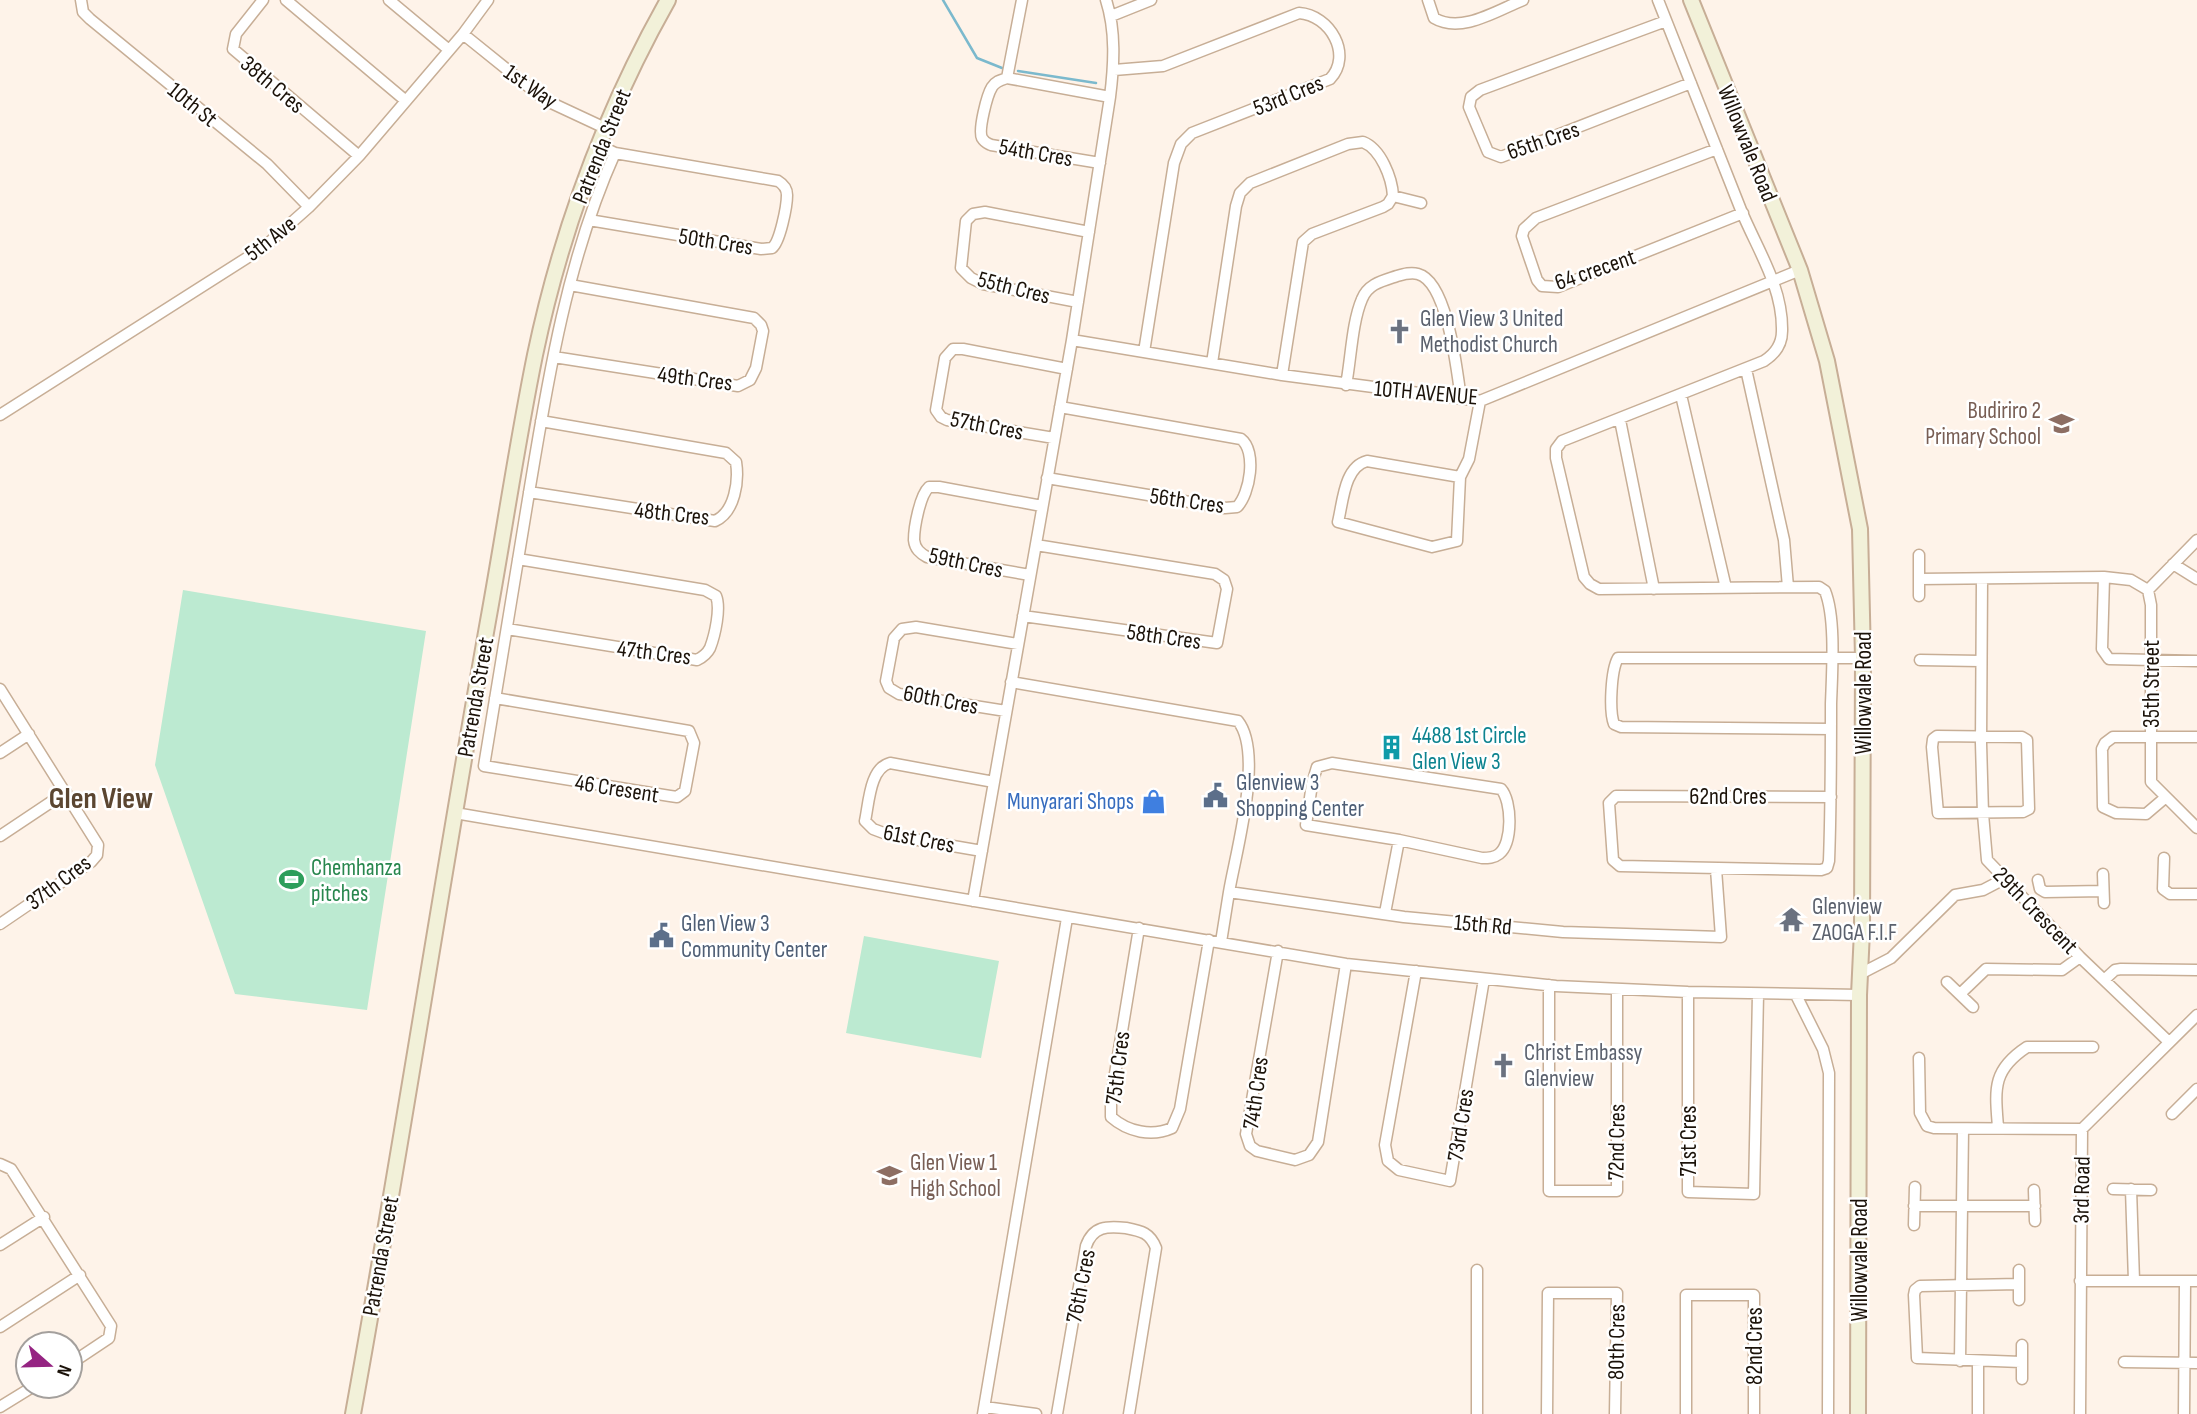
<svg xmlns="http://www.w3.org/2000/svg" width="2197" height="1414" font-family="'Sofia Sans Condensed',sans-serif">
<style>
.green{fill:#bcead1}
.lines{fill:none;stroke-linecap:round;stroke-linejoin:round}
.stream{stroke:#7bb9cd;stroke-width:2.5}
.street-casing{stroke:#c7ae96;stroke-width:13}
.secondary-casing{stroke:#c7ae96;stroke-width:18}
.street{stroke:#fff;stroke-width:10}
.secondary{stroke:#f2f1d9;stroke-width:14}
.labels{text-anchor:middle;stroke-width:5;stroke-linejoin:round;paint-order:stroke}
.street-label{font-size:23px;fill:#1b1209;stroke:#fff}
.worship-label{font-size:23px;fill:#5b616d;stroke:#fff;text-anchor:start}
.education-label{font-size:23px;fill:#785e54;stroke:#fff;text-anchor:end}
.culture-label{font-size:23px;fill:#0d838f;stroke:#fff;text-anchor:start}
.service-label{font-size:23px;fill:#4e5e75;stroke:#fff;text-anchor:start}
.shop-label{font-size:23px;fill:#366cbe;stroke:#fff;text-anchor:end}
.leisure-label{font-size:23px;fill:#27864d;stroke:#fff;text-anchor:start}
.district-label{font-size:30px;font-weight:bold;fill:#5b4631;stroke:#fff}
</style>
<rect width="100%" height="100%" fill="#fef3e9"/>
<path class="green" d="M183 590 426 631 367 1010 235 994 155 765Z
M864 936 999 961 981 1058 846 1033Z"/>
<g class="lines">
<path class="stream" d="M943 0 977 58 1002 68
M1018 71 1096 83"/>
<defs>
<path id="street" d="M81 0 83 12 90 19 267 164 309 207
M263 0 236 34 233 49 359 156
M286 0 406 101
M389 0 449 50
M1428 0 1434 18C1461 34 1496 11 1523 0
M1658 0C1686 70 1713 140 1741 210 1757 249 1783 287 1782 331 1782 345 1775 354 1764 361L1562 441 1556 449V458L1584 577 1590 584 1599 589 1819 587 1825 591C1836 618 1832 673 1831 704 1831 756 1831 808 1829 861L1827 868 1821 870 1620 866 1613 860 1609 803 1616 796 1831 797
M1111 16 1151 0
M1666 21 1480 90 1471 97 1469 107 1488 152 1501 157 1691 83
M463 34 545 100 605 128
M1114 70 1163 66 1299 13C1330 15 1353 55 1330 79L1192 133 1181 144 1174 163 1144 352
M1007 78 1022 0
M1717 149 1536 218 1524 229 1522 236 1537 280 1542 286 1558 287 1743 213
M1100 163 991 145C987 143 985 143 982 138 978 130 987 95 992 87 996 81 1001 80 1007 78L1110 97
M1393 196 1421 203
M589 220 761 249 772 248C780 242 787 206 787 195 787 188 783 184 778 181L615 153
M1078 302 983 284 971 278 961 268 966 221 973 214 985 212 1089 232
M1072 340 1282 375 1480 401 1800 270
M554 357 738 386 750 380 756 368 763 331 761 325 754 318 570 285
M1212 363 1236 206 1240 193 1250 183 1348 144 1363 142C1381 149 1392 178 1393 196L1388 204 1383 207 1312 234 1303 242 1282 375
M1746 369 1784 540 1788 587
M1346 385C1351 359 1352 322 1362 299 1368 284 1382 281 1397 276 1404 274 1411 272 1418 274 1448 282 1457 372 1461 399
M1681 395 1726 588
M0 415 264 247 309 207 359 156 463 34 488 0
M1620 420 1654 589
M1054 438 947 420 941 417 936 410 945 358 953 349H963L1067 369
M1367 461 1460 477 1457 541 1432 547 1338 522C1343 502 1344 467 1367 461Z
M1460 477 1469 459 1480 401
M1047 478 1225 508 1237 507C1250 494 1257 451 1241 439L1060 407
M529 492 715 521C735 512 739 481 736 462L726 453 541 421
M1919 555V596
M2173 564 2197 579
M1030 575 927 557C920 553 915 549 914 540 914 527 920 495 929 487H939L1042 506
M2104 577 2102 649 2109 659 2197 661
M1919 579 2104 577 2131 580 2148 590
M1982 579 1981 743 1983 814 1987 860 2080 957 2169 1042
M2148 590 2151 605V782L2197 828
M2148 590 2197 540
M1023 616 1217 643 1227 589 1224 580 1215 574 1036 545
M507 629 697 660C703 657 707 654 710 648 715 635 721 608 716 596L705 590 518 559
M1920 660 1980 661
M1011 682 1238 721C1264 754 1236 851 1229 892
M0 689 98 845 97 855 91 862 0 924
M495 698 689 731 694 743 685 791 677 797 670 796 484 766C499 675 514 584 529 493 548 378 567 260 615 153L598 145
M1006 711 899 694 889 688 886 681 894 638 902 629 916 627 1018 644
M1831 729 1621 727 1614 724C1609 711 1611 670 1618 658H1863
M1937 736 2022 737 2027 740 2029 809 2023 812 1938 813 1932 747 1933 739Z
M0 753 29 734
M1332 763 1501 789C1512 801 1513 843 1499 854 1494 858 1488 858 1482 858L1399 840 1306 825 1312 784 1317 767Z
M2166 797 2146 814 2116 813 2103 807 2102 749 2105 743 2113 737H2197
M455 813 1346 964 1556 986 1688 992 1859 995
M0 836 66 792
M982 851 889 835 873 829 865 821C869 802 870 768 890 763L994 782
M2164 858 2163 889 2170 894H2197
M2103 874 2104 903
M2038 880 2040 889 2045 892 2103 891
M973 901 1072 340 1110 97C1114 65 1116 31 1106 0
M1385 913 1399 840
M1139 928 1111 1098V1117C1128 1132 1152 1137 1172 1128L1180 1109 1209 940
M1221 942 1229 892 1404 917 1563 932 1721 937 1716 869
M1278 951 1246 1134 1250 1146 1257 1151 1295 1160 1309 1155 1318 1142 1346 964
M1416 971 1385 1145 1388 1161 1399 1170 1450 1181 1484 979
M1860 974 1891 958 1955 895 1983 890 2006 878
M2104 980 2115 970 2121 969 2197 970
M1947 982 1973 1007
M1549 985V1191H1617V990
M1688 992V1192L1754 1194 1758 994
M1960 994 1986 969 2062 970 2080 957
M1796 995 1823 1049 1829 1073 1828 1414
M1919 1058 1920 1113 1927 1126 1934 1128 2082 1129
M2172 1114 2197 1089
M1998 1127C1995 1089 1992 1070 2027 1047H2093
M0 1164 11 1169 111 1326 109 1338 70 1364
M2113 1189 2151 1190
M2131 1189 2134 1281
M2034 1190 2035 1221
M1914 1206H2035
M1914 1225 1915 1187
M0 1245 44 1217
M2019 1270V1300
M2080 1281H2197
M2019 1284 1920 1286 1915 1290 1914 1295 1917 1358 2021 1362
M0 1327 80 1275
M1960 1361 1963 1129
M2124 1362 2197 1363
M2022 1379V1345
M0 1407 34 1386
M985 1407 1036 1414
M983 1414 1067 918
M1057 1414 1086 1246C1093 1226 1107 1226 1126 1228 1142 1231 1150 1233 1156 1248L1129 1414
M1477 1414V1270
M1547 1414 1548 1293H1617L1615 1414
M1686 1414V1295H1754V1414
M1978 1414V1362
M2080 1414 2082 1129 2197 1015
M2184 1414 2185 1282"/>
<path id="secondary" d="M1691 0 1800 270 1827 361 1860 529 1863 658 1862 931 1859 995 1858 1414
M353 1414C401 1150 441 885 488 621 504 533 517 443 535 355 561 231 606 110 668 0"/>
</defs>
<use href="#street" class="street-casing"/>
<use href="#secondary" class="secondary-casing"/>
<use href="#street" class="street"/>
<use href="#secondary" class="secondary"/>
</g>
<defs>
<symbol id="church-bare" viewBox="-9 -9 18 18"><path d="M-1.2-6h2.4v3.5h3.3v2.4h-3.3V6h-2.4V-.1h-3.3v-2.4h3.3Z" fill="#6b7280" stroke="#fff" stroke-width="2.5" paint-order="stroke"/></symbol>
<symbol id="school-bare" viewBox="-9 -9 18 18"><path d="M0-5L7-2L0 1L-7-2ZM-4 1L0 2.5L4 1V4Q0 6-4 4Z" fill="#8d6e63" stroke="#fff" stroke-width="2.5" paint-order="stroke"/></symbol>
<symbol id="building-bare" viewBox="-9 -9 18 18"><path d="M-4-6H4V6H1V3H-1V6H-4ZM-2.5-4.3h1.7v1.8h-1.7ZM.8-4.3h1.7v1.8H.8ZM-2.5-1h1.7V.8h-1.7ZM.8-1h1.7V.8H.8Z" fill="#0f9aa8" stroke="#fff" stroke-width="2.5" paint-order="stroke"/></symbol>
<symbol id="civic-bare" viewBox="-9 -9 18 18"><path d="M-.6-6.5H3V-4.5H.6V-3L4-1V1h2V6H-6V1h2V-1L-.6-3ZM-1.2 2.5V6h2.4V2.5Z" fill="#5c6f8a" stroke="#fff" stroke-width="2.5" paint-order="stroke"/></symbol>
<symbol id="shop-bare" viewBox="-9 -9 18 18"><path d="M-5-2.5h2.3a2.7 3.5 0 0 1 5.4 0H5L5.5 6h-11ZM-1.5-2.5h3a1.5 2.3 0 0 0-3 0Z" fill="#3f7fe0" stroke="#fff" stroke-width="2.5" paint-order="stroke"/></symbol>
<symbol id="stadium-bare" viewBox="-9 -9 18 18"><path d="M0-5a6.5 5 0 1 0 0 10a6.5 5 0 1 0 0-10ZM-3.5-1.8h7v3.6h-7Z" fill="#2e9e5b" stroke="#fff" stroke-width="2.5" paint-order="stroke"/></symbol>
<symbol id="temple-bare" viewBox="-9 -9 18 18"><path d="M0-6L5-2H3V0L6.5 2.5H4V6H1.5V3h-3V6H-4V2.5H-6.5L-3 0V-2H-5Z" fill="#6b7280" stroke="#fff" stroke-width="2.5" paint-order="stroke"/></symbol>
</defs>
<g fill-rule="evenodd">
<use href="#church-bare" x="1382" y="314" width="35" height="35"/>
<use href="#school-bare" x="2044" y="406" width="35" height="35"/>
<use href="#building-bare" x="1374" y="730" width="35" height="35"/>
<use href="#civic-bare" x="1198" y="778" width="35" height="35"/>
<use href="#shop-bare" x="1136" y="784" width="35" height="35"/>
<use href="#stadium-bare" x="274" y="862" width="35" height="35"/>
<use href="#temple-bare" x="1774" y="902" width="35" height="35"/>
<use href="#civic-bare" x="644" y="918" width="35" height="35"/>
<use href="#church-bare" x="1486" y="1048" width="35" height="35"/>
<use href="#school-bare" x="872" y="1158" width="35" height="35"/>
</g>
<g class="labels">
<g class="street-label">
<text transform="translate(273 84) rotate(40)" y="8">38th Cres</text>
<text transform="translate(531 86) rotate(35)" y="8">1st Way</text>
<text transform="translate(1288 95) rotate(-22)" y="8">53rd Cres</text>
<text transform="translate(193 104) rotate(39)" y="8">10th St</text>
<text transform="translate(1543 140) rotate(-19)" y="8">65th Cres</text>
<text transform="translate(1748 143) rotate(68)" y="8">Willowvale Road</text>
<text transform="translate(601 146) rotate(-68)" y="8">Patrenda Street</text>
<text transform="translate(1036 152) rotate(10)" y="8">54th Cres</text>
<text transform="translate(270 238) rotate(-38)" y="8">5th Ave</text>
<text transform="translate(716 241) rotate(9)" y="8">50th Cres</text>
<text transform="translate(1595 269) rotate(-19)" y="8">64 crecent</text>
<text transform="translate(1014 287) rotate(14)" y="8">55th Cres</text>
<text transform="translate(695 378) rotate(7)" y="8">49th Cres</text>
<text transform="translate(1426 392) rotate(5)" y="8">10TH AVENUE</text>
<text transform="translate(987 425) rotate(11)" y="8">57th Cres</text>
<text transform="translate(1187 500) rotate(8)" y="8">56th Cres</text>
<text transform="translate(672 513) rotate(6)" y="8">48th Cres</text>
<text transform="translate(966 562) rotate(12)" y="8">59th Cres</text>
<text transform="translate(1164 636) rotate(8)" y="8">58th Cres</text>
<text transform="translate(654 652) rotate(7)" y="8">47th Cres</text>
<text transform="translate(2151 684) rotate(-90)" y="8">35th Street</text>
<text transform="translate(1863 693) rotate(-90)" y="8">Willowvale Road</text>
<text transform="translate(475 697) rotate(-80)" y="8">Patrenda Street</text>
<text transform="translate(941 699) rotate(11)" y="8">60th Cres</text>
<text transform="translate(617 788) rotate(9)" y="8">46 Cresent</text>
<text x="1728" y="804">62nd Cres</text>
<text transform="translate(919 838) rotate(11)" y="8">61st Cres</text>
<text transform="translate(58 882) rotate(-37)" y="8">37th Cres</text>
<text transform="translate(2036 910) rotate(46)" y="8">29th Crescent</text>
<text transform="translate(1483 924) rotate(5)" y="8">15th Rd</text>
<text transform="translate(1117 1068) rotate(-83)" y="8">75th Cres</text>
<text transform="translate(1255 1093) rotate(-82)" y="8">74th Cres</text>
<text transform="translate(1460 1125) rotate(-81)" y="8">73rd Cres</text>
<text transform="translate(1688 1141) rotate(-90)" y="8">71st Cres</text>
<text transform="translate(1616 1142) rotate(-89)" y="8">72nd Cres</text>
<text transform="translate(2081 1190) rotate(-89)" y="8">3rd Road</text>
<text transform="translate(380 1256) rotate(-80)" y="8">Patrenda Street</text>
<text transform="translate(1859 1260) rotate(-90)" y="8">Willowvale Road</text>
<text transform="translate(1080 1286) rotate(-79)" y="8">76th Cres</text>
<text transform="translate(1616 1342) rotate(-89)" y="8">80th Cres</text>
<text transform="translate(1754 1346) rotate(-90)" y="8">82nd Cres</text>
</g>
<g class="worship-label">
<text x="1420" y="326">Glen View 3 United<tspan x="1420" dy="26">Methodist Church</tspan></text>
<text x="1812" y="914">Glenview<tspan x="1812" dy="26">ZAOGA F.I.F</tspan></text>
<text x="1524" y="1060">Christ Embassy<tspan x="1524" dy="26">Glenview</tspan></text>
</g>
<g class="education-label">
<text x="2041" y="418">Budiriro 2<tspan x="2041" dy="26">Primary School</tspan></text>
<text x="910" y="1170" text-anchor="start">Glen View 1<tspan x="910" dy="26">High School</tspan></text>
</g>
<g class="culture-label">
<text x="1412" y="743">4488 1st Circle<tspan x="1412" dy="26">Glen View 3</tspan></text>
</g>
<g class="service-label">
<text x="1236" y="790">Glenview 3<tspan x="1236" dy="26">Shopping Center</tspan></text>
<text x="681" y="931">Glen View 3<tspan x="681" dy="26">Community Center</tspan></text>
</g>
<g class="shop-label">
<text x="1134" y="809">Munyarari Shops</text>
</g>
<g class="leisure-label">
<text x="311" y="875">Chemhanza<tspan x="311" dy="26">pitches</tspan></text>
</g>
<g class="district-label">
<text x="101" y="808">Glen View</text>
</g>
</g>
<g transform="translate(49 1365) rotate(110)"><circle r="33" fill="#ffffff" stroke="#a4a09d" stroke-width="2"/>
<path d="M0-5L12 26L0 18L-12 26Z" fill="#952482"/>
<text y="-10" font-size="19" font-weight="bold" text-anchor="middle" fill="#1b1209">N</text>
</g>
</svg>
